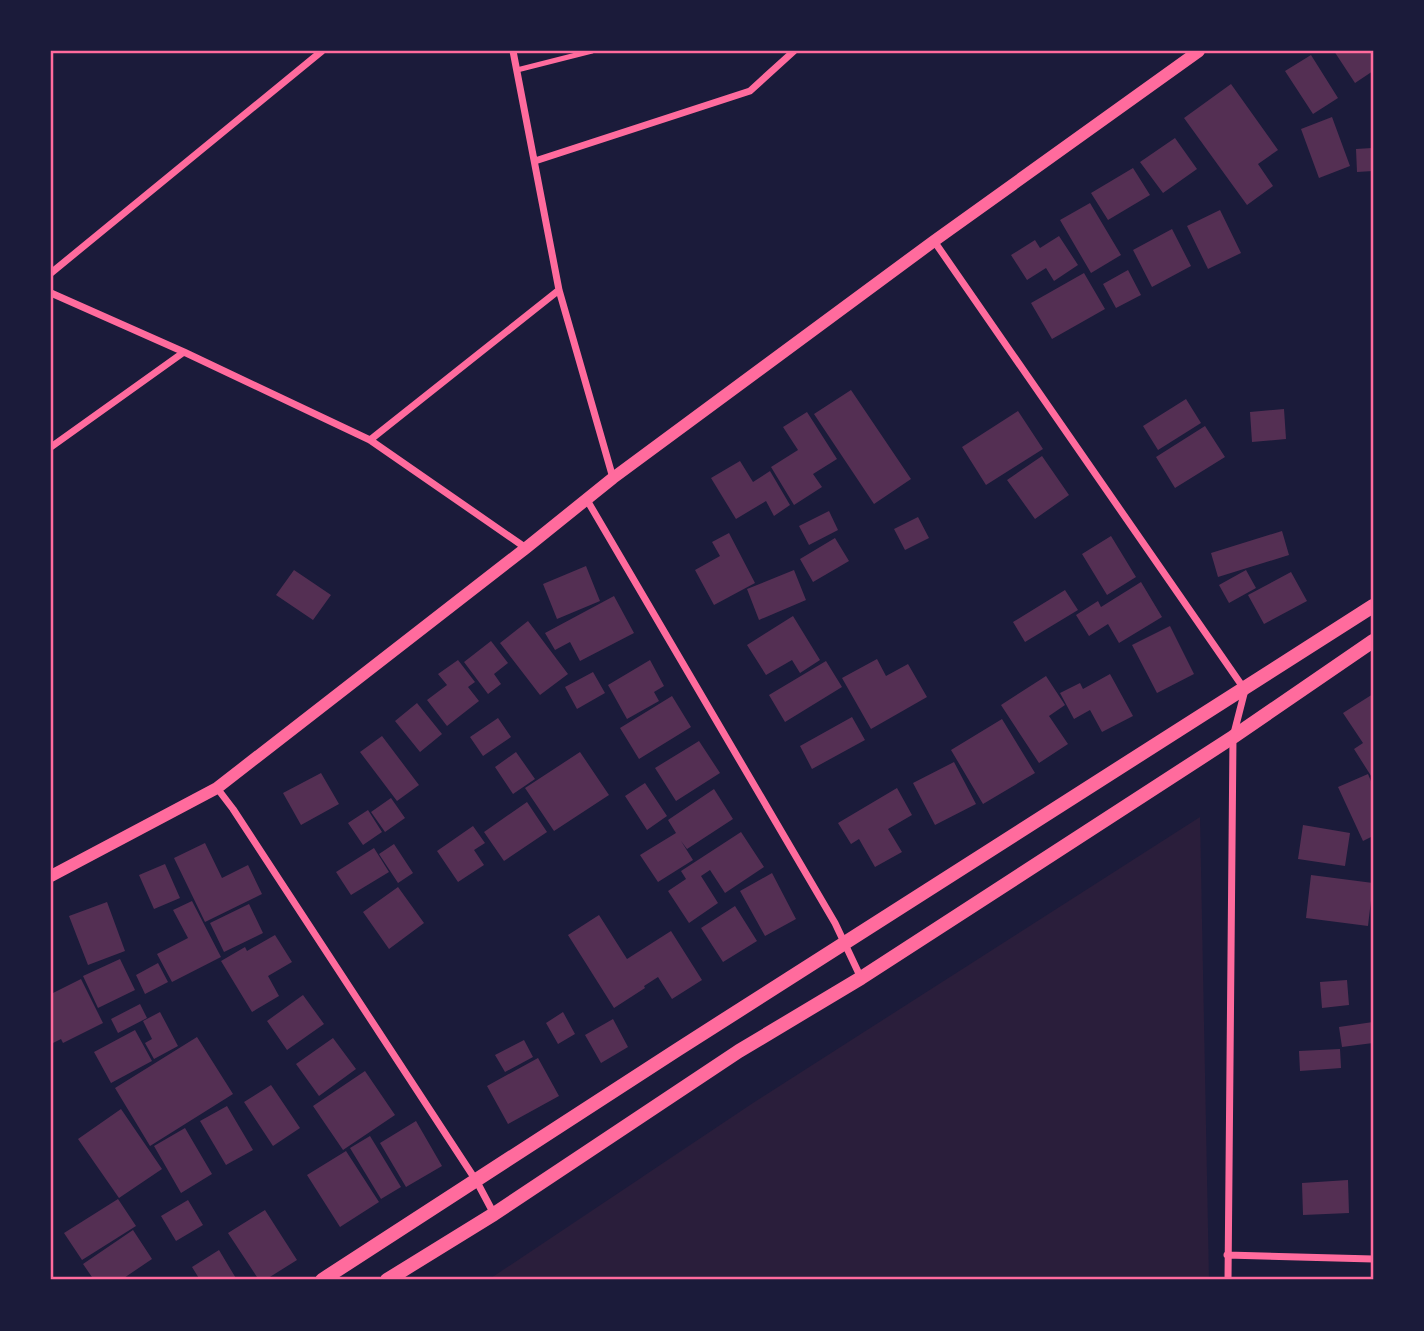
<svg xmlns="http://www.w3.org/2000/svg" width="1424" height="1331" font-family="Figtree,sans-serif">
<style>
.green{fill:#2a1e3b}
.building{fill:#542f53}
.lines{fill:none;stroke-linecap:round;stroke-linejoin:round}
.service{stroke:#ff6b9d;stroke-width:5}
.minor{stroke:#ff6b9d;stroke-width:7}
.tertiary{stroke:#ff6b9d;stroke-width:12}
.secondary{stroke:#ff6b9d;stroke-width:14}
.neatline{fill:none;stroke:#ff6b9d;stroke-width:2.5}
</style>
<rect width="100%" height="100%" fill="#1b1b3a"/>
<path class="green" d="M1200 817 1209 1280H488L753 1103Z"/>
<path class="building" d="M1334 51H1370L1373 56V71L1355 83Z
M1311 55 1338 98 1313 114 1285 71Z
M1231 84 1278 150 1258 164 1273 186 1247 205 1184 118Z
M1332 117 1350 166 1319 178 1301 129Z
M1175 138 1197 169 1163 193 1140 162Z
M1372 148 1373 171 1357 172 1356 149Z
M1133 168 1150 195 1108 220 1091 193Z
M1090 203 1121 255 1091 273 1060 220Z
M1220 210 1241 253 1208 269 1187 226Z
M1172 229 1191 266 1152 287 1133 250Z
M1059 236 1078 265 1054 281 1046 268 1027 280 1011 255 1035 240 1040 248Z
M1128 270 1141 295 1116 308 1103 284Z
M1084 273 1105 309 1052 339 1031 303Z
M851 390 911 479 874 504 814 414Z
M1186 399 1201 423 1158 450 1143 426Z
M1284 409 1286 439 1252 442 1250 412Z
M1018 411 1043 449 986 485 962 447Z
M807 412 837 459 813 474 822 487 794 505 771 467 798 450 783 427Z
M1205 426 1225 457 1175 488 1156 457Z
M1042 456 1069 495 1035 519 1007 480Z
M740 461 753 482 770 471 790 505 774 516 766 501 736 519 711 478Z
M829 511 838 530 809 545 799 526Z
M918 517 929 538 905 550 894 529Z
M1282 531 1289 555 1218 577 1211 553Z
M729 533 755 583 714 605 695 570 720 556 712 542Z
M1111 536 1136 577 1107 595 1082 554Z
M835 538 849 561 813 582 800 559Z
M586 566 600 601 557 619 543 584Z
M294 570 331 595 313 620 276 595Z
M794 570 806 600 759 620 747 589Z
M1246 570 1256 588 1229 603 1219 585Z
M1291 572 1307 601 1264 624 1248 595Z
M1141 582 1162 617 1119 643 1108 624 1089 636 1076 615 1098 601 1101 607Z
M1065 590 1078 610 1025 642 1013 622Z
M614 596 634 633 580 661 570 642 555 650 545 633Z
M793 616 820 660 800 673 792 660 766 675 747 645Z
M528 621 568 674 540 695 500 643Z
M1170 626 1194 674 1157 693 1132 645Z
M491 641 508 663 494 674 501 684 488 694 464 662Z
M877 659 886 676 908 664 927 697 871 729 842 678Z
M458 660 475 682 468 687 479 701 447 726 427 700 447 685 438 674Z
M650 660 664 686 654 692 659 701 627 719 608 685Z
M826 661 842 687 785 722 769 695Z
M593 672 605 693 577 709 565 687Z
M1110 674 1133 716 1102 732 1090 710 1074 719 1060 693 1080 683 1083 689Z
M1046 676 1065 705 1049 716 1068 744 1039 763 1001 705Z
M1373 694V779L1354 749 1363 743 1343 713Z
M672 696 691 727 639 759 620 728Z
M417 703 442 734 420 752 395 721Z
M852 717 865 740 812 769 800 746Z
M498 718 511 737 483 756 470 737Z
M1002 719 1035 773 983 804 951 750Z
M382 736 419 785 397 801 360 752Z
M699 741 720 773 676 801 655 768Z
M516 752 535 779 513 794 495 767Z
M580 752 609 795 554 831 525 788Z
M954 762 976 804 935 825 913 783Z
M321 773 339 804 301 825 283 793Z
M1368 774 1373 786V836L1363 841 1338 787Z
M645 783 667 816 647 830 625 796Z
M897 788 912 815 888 829 902 852 875 867 859 839 851 844 838 823Z
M714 789 733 819 687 849 681 841 693 860 658 882 640 855 676 833 668 820Z
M391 798 405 818 385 832 371 812Z
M527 802 547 832 504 861 484 832Z
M368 810 382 832 363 845 348 823Z
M1303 825 1350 833 1345 866 1298 859Z
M473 826 485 843 474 850 484 865 458 882 437 851Z
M741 832 764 867 725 893 710 870 701 876 718 903 689 923 668 891 686 879 681 871Z
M205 843 222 878 248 865 262 894 205 922 174 858Z
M394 844 413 873 398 883 379 854Z
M374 848 389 872 351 895 336 872Z
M165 864 180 898 154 909 139 875Z
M772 873 796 919 765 936 740 891Z
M1311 875 1373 883 1368 926 1306 918Z
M398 887 424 923 389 949 363 912Z
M192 901 221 957 172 982 157 954 188 938 173 910Z
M107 902 125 951 88 965 69 916Z
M249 904 263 933 224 952 210 923Z
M735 906 757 941 723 962 701 928Z
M599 915 627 959 671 931 702 980 672 999 658 977 644 986 645 988 614 1008 568 935Z
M275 935 292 962 268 976 279 996 252 1012 221 961 245 947 247 951Z
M120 959 135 990 98 1008 83 976Z
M158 963 168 982 145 994 136 975Z
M81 979 103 1023 63 1043 61 1039 51 1044V994Z
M1347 980 1349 1005 1322 1008 1320 982Z
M303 995 324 1024 287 1050 267 1021Z
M140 1004 147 1018 118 1033 111 1019Z
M160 1012 178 1046 154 1059 145 1043 152 1039 143 1021Z
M563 1012 575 1034 558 1044 546 1023Z
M613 1019 628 1047 601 1063 585 1035Z
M1373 1022V1043L1342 1047 1339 1027Z
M135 1030 152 1061 111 1083 94 1052Z
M197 1037 233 1094 150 1146 115 1088Z
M333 1038 356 1069 319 1096 296 1064Z
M524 1040 533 1057 505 1072 495 1055Z
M1340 1049 1341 1068 1300 1071 1299 1051Z
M538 1058 559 1096 508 1124 487 1086Z
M365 1071 395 1115 343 1150 313 1106Z
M271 1085 300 1128 273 1146 244 1102Z
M227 1106 253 1150 226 1165 200 1121Z
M121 1109 162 1169 119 1198 78 1139Z
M416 1121 442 1166 406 1187 380 1143Z
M185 1128 212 1174 181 1193 154 1146Z
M370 1136 401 1187 381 1199 350 1148Z
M346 1151 379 1202 340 1227 307 1175Z
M1348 1180 1349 1213 1303 1215 1302 1183Z
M118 1199 136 1226 82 1260 64 1233Z
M188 1200 203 1225 176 1241 161 1216Z
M265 1210 297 1260 265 1280H259L228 1233Z
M133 1230 152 1259 121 1280H94L83 1264Z
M219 1250 237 1280H200L192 1267Z"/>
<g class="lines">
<path class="service" d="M517 70 592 51"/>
<path class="minor" d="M513 51 559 290 613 478
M535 161 750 91 794 51
M934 241 1245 690 1233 737 1228 1280
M51 273 322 51
M51 293 184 352 370 440 526 548
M370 440 559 290
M51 447 184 352
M587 500 835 923 861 978
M217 788 233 809 477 1182 494 1214
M1227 1255 1373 1259"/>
<path class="tertiary" d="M51 876 217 788 526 548 613 478 934 241 1199 51"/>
<path class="secondary" d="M322 1280 677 1050 1373 606
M387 1280 494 1214 739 1051 861 978 1233 737 1373 641"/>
</g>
<rect width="1424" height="1331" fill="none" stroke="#1b1b3a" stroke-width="105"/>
<rect x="52" y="52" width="1320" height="1226" class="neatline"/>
</svg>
